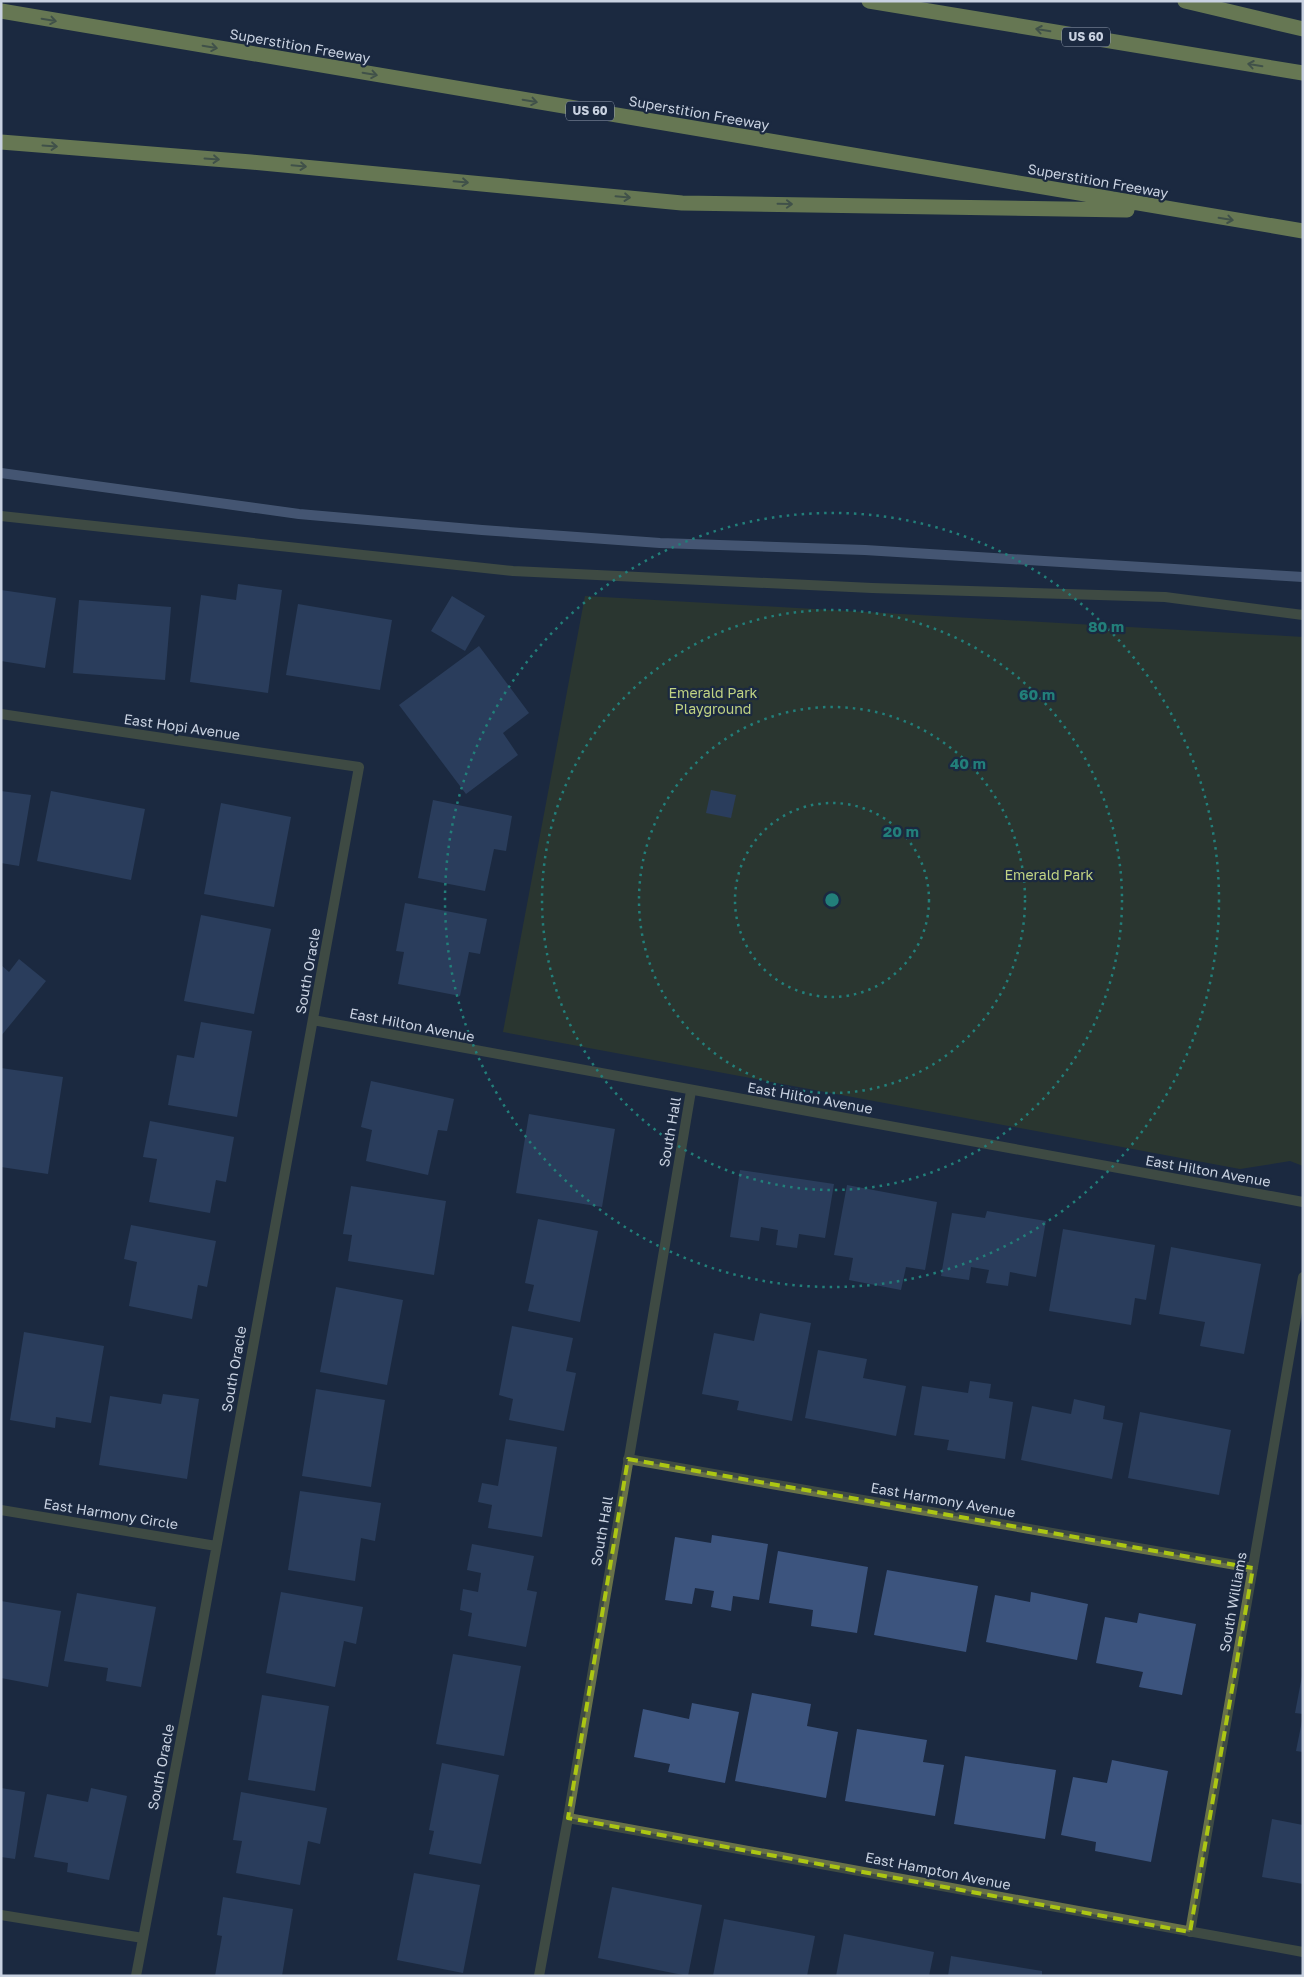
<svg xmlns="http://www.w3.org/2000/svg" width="1304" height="1977" font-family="'Golos Text',sans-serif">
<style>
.green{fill:#3d451e}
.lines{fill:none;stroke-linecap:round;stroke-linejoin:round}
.stream{stroke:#778baf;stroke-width:10}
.building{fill:#3c547e}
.service{stroke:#687148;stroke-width:10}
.minor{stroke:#687148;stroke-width:10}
.tertiary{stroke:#687148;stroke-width:10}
.motorway{stroke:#c0d66b;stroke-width:15}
.oneway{stroke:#6e8056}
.marked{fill:none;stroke:#acc613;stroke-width:4;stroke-dasharray:10 6;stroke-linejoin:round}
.ring{fill:none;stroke:#227f7a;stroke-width:2.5;stroke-dasharray:2.5 5}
.labels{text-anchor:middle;stroke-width:4.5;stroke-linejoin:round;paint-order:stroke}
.shield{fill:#1b2940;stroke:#959fb1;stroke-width:1}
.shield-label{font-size:12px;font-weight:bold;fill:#c9d2e1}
.street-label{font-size:14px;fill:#c9d2e1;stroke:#1b2940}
.park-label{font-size:14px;fill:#c1d383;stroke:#1b2940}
.centre{fill:#227f7a;stroke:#1b2940;stroke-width:2.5}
.ring-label{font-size:15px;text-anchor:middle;font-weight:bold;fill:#227f7a;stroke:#1b2940;stroke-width:4.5;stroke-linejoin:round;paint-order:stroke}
</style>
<rect width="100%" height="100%" fill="#1b2940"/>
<path class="green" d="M585 596 1303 637V1166L1290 1161 1240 1169 503 1032Z"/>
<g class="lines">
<path class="stream" d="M1 473 299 514 482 530 660 543 865 550 1303 577"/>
</g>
<path class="building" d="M238 584 282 590 268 693 190 682 201 595 236 600Z
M1 590 56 598 45 668 1 661Z
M452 596 485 616 465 651 431 631Z
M79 600 171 607 165 680 73 673Z
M298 604 392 620 380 690 286 675Z
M479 646 529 713 503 733 518 755 466 794 399 705Z
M711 790 736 795 731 818 706 813Z
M1 791 31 795 19 866 1 863Z
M51 791 145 809 131 880 37 861Z
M433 800 512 816 506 851 494 849 485 891 418 878Z
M221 803 291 817 274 907 204 894Z
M405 903 487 919 480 954 469 952 460 996 398 984 404 952 396 951Z
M201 915 271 929 254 1014 184 1001Z
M19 959 46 981 1 1036V965L9 972Z
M201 1022 252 1031 237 1117 168 1105 177 1055 194 1058Z
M1 1068 63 1077 48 1174 1 1167Z
M371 1081 454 1099 447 1131 438 1130 428 1175 366 1161 372 1130 361 1127Z
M529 1114 615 1129 602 1207 516 1193Z
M150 1121 234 1137 226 1182 216 1180 210 1213 149 1202 157 1159 143 1157Z
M740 1170 834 1184 825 1238 799 1234 797 1248 776 1245 778 1230 761 1227 759 1241 730 1237Z
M847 1185 937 1202 925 1270 906 1267 901 1290 849 1280 853 1258 834 1255Z
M351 1186 446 1201 434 1275 348 1261 352 1235 343 1234Z
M987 1211 1046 1221 1036 1277 1010 1272 1008 1286 986 1283 989 1270 971 1267 969 1280 941 1276 952 1213 985 1218Z
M538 1219 598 1231 580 1322 528 1311 534 1285 525 1283Z
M131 1225 216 1241 207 1287 198 1285 192 1319 129 1306 137 1262 124 1259Z
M1063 1229 1155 1245 1146 1300 1135 1298 1131 1325 1049 1311Z
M1171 1247 1261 1264 1244 1354 1200 1346 1205 1322 1159 1314Z
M336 1287 403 1300 387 1385 320 1372Z
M760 1313 811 1323 792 1421 737 1410 739 1401 702 1394 714 1333 754 1341Z
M512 1326 573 1338 566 1371 576 1373 564 1431 509 1420 513 1399 499 1395Z
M24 1332 104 1346 91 1423 56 1417 55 1428 10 1420Z
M818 1350 867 1359 863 1378 906 1386 896 1436 805 1418Z
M970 1381 991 1384 989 1398 1013 1402 1005 1459 947 1450 949 1440 914 1435 922 1386 968 1393Z
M316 1389 385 1400 371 1487 302 1476Z
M163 1394 199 1399 187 1479 99 1465 110 1396 161 1404Z
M1074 1399 1105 1406 1103 1419 1123 1423 1112 1479 1021 1460 1032 1406 1071 1414Z
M1140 1412 1231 1430 1219 1495 1128 1478Z
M506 1439 557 1447 542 1537 488 1528 492 1505 478 1502 482 1483 498 1486Z
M300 1491 381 1503 375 1541 361 1538 355 1581 288 1570Z
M712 1535 768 1544 759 1600 733 1596 731 1611 711 1607 714 1591 695 1588 692 1604 665 1600 675 1537 711 1543Z
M472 1544 534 1556 527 1590 537 1592 526 1647 468 1636 472 1613 460 1610 463 1589 478 1592 481 1573 467 1570Z
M778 1551 868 1567 857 1633 811 1626 813 1610 769 1603Z
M887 1570 978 1586 966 1652 874 1635Z
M281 1592 363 1607 356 1644 344 1641 335 1687 266 1673Z
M1031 1592 1088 1604 1077 1660 986 1642 995 1595 1030 1602Z
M77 1593 156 1607 141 1687 106 1681 108 1668 64 1661Z
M1 1601 61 1611 48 1687 1 1678Z
M1139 1613 1196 1624 1182 1695 1139 1687 1143 1672 1096 1663 1105 1617 1137 1623Z
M453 1654 521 1666 504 1756 436 1744Z
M1302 1676H1303V1714L1295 1713Z
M752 1693 811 1704 807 1726 838 1732 826 1798 735 1781Z
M262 1695 329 1706 315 1791 248 1780Z
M692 1703 739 1712 725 1783 668 1772 670 1764 634 1757 643 1709 689 1719Z
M1302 1721H1303V1752L1296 1751Z
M857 1729 927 1740 923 1762 944 1765 935 1816 845 1801Z
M965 1756 1056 1770 1045 1839 954 1824Z
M1112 1760 1168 1771 1151 1862 1095 1851 1096 1842 1061 1835 1073 1777 1107 1783Z
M442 1763 499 1775 481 1864 429 1854 434 1831 429 1830Z
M1 1788 25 1792 15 1859 1 1857Z
M91 1788 127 1796 109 1880 67 1872 68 1863 34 1857 47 1794 88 1802Z
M241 1792 327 1808 320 1844 308 1841 300 1885 236 1873 242 1841 233 1840Z
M1272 1819 1303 1825V1884L1262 1877Z
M414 1873 480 1885 463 1973 397 1960Z
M612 1887 702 1905 688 1976 598 1958Z
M223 1897 293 1909 282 1976H215L222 1936 217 1935Z
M724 1919 815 1936 807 1976H713Z
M844 1934 934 1952 929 1976H836Z
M951 1956 1042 1971V1976H948Z"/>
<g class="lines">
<path class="service" d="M1 516 513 571 872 588 1165 597 1303 615"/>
<path class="minor" d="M1 714 359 767 196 1659 136 1976
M313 1020 1303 1202
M628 1459 1253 1568
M1 1510 216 1546
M568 1818 1303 1952
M1 1915 143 1938
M1190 1932 1303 1277"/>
<path class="tertiary" d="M539 1976 568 1818 691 1091"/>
<path class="motorway" d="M869 1 1303 73
M1185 1 1303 29
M1 11 1303 231
M1 142 251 162 682 203 1127 210"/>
</g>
<defs><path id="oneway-shaft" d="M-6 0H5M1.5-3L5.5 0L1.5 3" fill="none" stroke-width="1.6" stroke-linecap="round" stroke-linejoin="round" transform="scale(1.25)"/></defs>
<g class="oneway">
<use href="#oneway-shaft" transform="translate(49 20) rotate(10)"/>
<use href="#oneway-shaft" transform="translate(1043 30) rotate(-171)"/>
<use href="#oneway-shaft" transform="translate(210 47) rotate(10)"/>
<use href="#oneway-shaft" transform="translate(1255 65) rotate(-171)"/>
<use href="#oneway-shaft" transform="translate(370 74) rotate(10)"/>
<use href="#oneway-shaft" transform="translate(530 101) rotate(10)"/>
<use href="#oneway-shaft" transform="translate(50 146) rotate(4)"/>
<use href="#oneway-shaft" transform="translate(212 159) rotate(4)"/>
<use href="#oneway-shaft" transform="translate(299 166) rotate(5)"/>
<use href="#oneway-shaft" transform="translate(461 182) rotate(5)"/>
<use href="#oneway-shaft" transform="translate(623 197) rotate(5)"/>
<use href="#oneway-shaft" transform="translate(785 204) rotate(1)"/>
<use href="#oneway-shaft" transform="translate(1226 219) rotate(9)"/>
</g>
<path d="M0 0H1304V1977H0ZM628 1459 1253 1568 1190 1932 568 1818Z" fill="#1b2940" fill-opacity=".55" fill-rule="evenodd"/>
<path class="marked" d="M628 1459 1253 1568 1190 1932 568 1818Z"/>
<g class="ring">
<circle cx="832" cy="900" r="97"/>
<circle cx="832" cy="900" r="193"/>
<circle cx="832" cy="900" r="290"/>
<circle cx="832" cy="900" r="387"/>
</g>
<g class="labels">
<g class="shield">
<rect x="1062" y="27.5" width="48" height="19" rx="4"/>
<rect x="566" y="101.5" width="48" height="19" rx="4"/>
</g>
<g class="shield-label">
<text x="1086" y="41">US 60</text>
<text x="590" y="115">US 60</text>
</g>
<g class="street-label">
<text transform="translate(300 46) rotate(10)" y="5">Superstition Freeway</text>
<text transform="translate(699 113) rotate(10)" y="5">Superstition Freeway</text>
<text transform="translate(1098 181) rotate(10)" y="5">Superstition Freeway</text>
<text transform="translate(182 727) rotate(8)" y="5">East Hopi Avenue</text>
<text transform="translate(308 971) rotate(-80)" y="5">South Oracle</text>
<text transform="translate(412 1025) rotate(11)" y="5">East Hilton Avenue</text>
<text transform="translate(810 1098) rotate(10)" y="5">East Hilton Avenue</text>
<text transform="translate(670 1132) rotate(-80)" y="5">South Hall</text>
<text transform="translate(1208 1171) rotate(10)" y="5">East Hilton Avenue</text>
<text transform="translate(234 1369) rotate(-80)" y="5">South Oracle</text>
<text transform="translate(943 1500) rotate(10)" y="5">East Harmony Avenue</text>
<text transform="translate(111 1514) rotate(9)" y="5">East Harmony Circle</text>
<text transform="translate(602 1531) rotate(-80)" y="5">South Hall</text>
<text transform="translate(1233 1602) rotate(-80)" y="5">South Williams</text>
<text transform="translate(161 1767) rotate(-79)" y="5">South Oracle</text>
<text transform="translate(938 1871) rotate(11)" y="5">East Hampton Avenue</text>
</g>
<g class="park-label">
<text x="713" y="698">Emerald Park<tspan x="713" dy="16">Playground</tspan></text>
<text x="1049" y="880">Emerald Park</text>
</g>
</g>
<circle cx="832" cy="900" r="8" class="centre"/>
<g class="ring-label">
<text x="1106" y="632">80 m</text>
<text x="1037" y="700">60 m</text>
<text x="968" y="769">40 m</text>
<text x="901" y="837">20 m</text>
</g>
<rect width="1304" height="1977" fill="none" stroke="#c9d2e1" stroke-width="5"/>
</svg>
